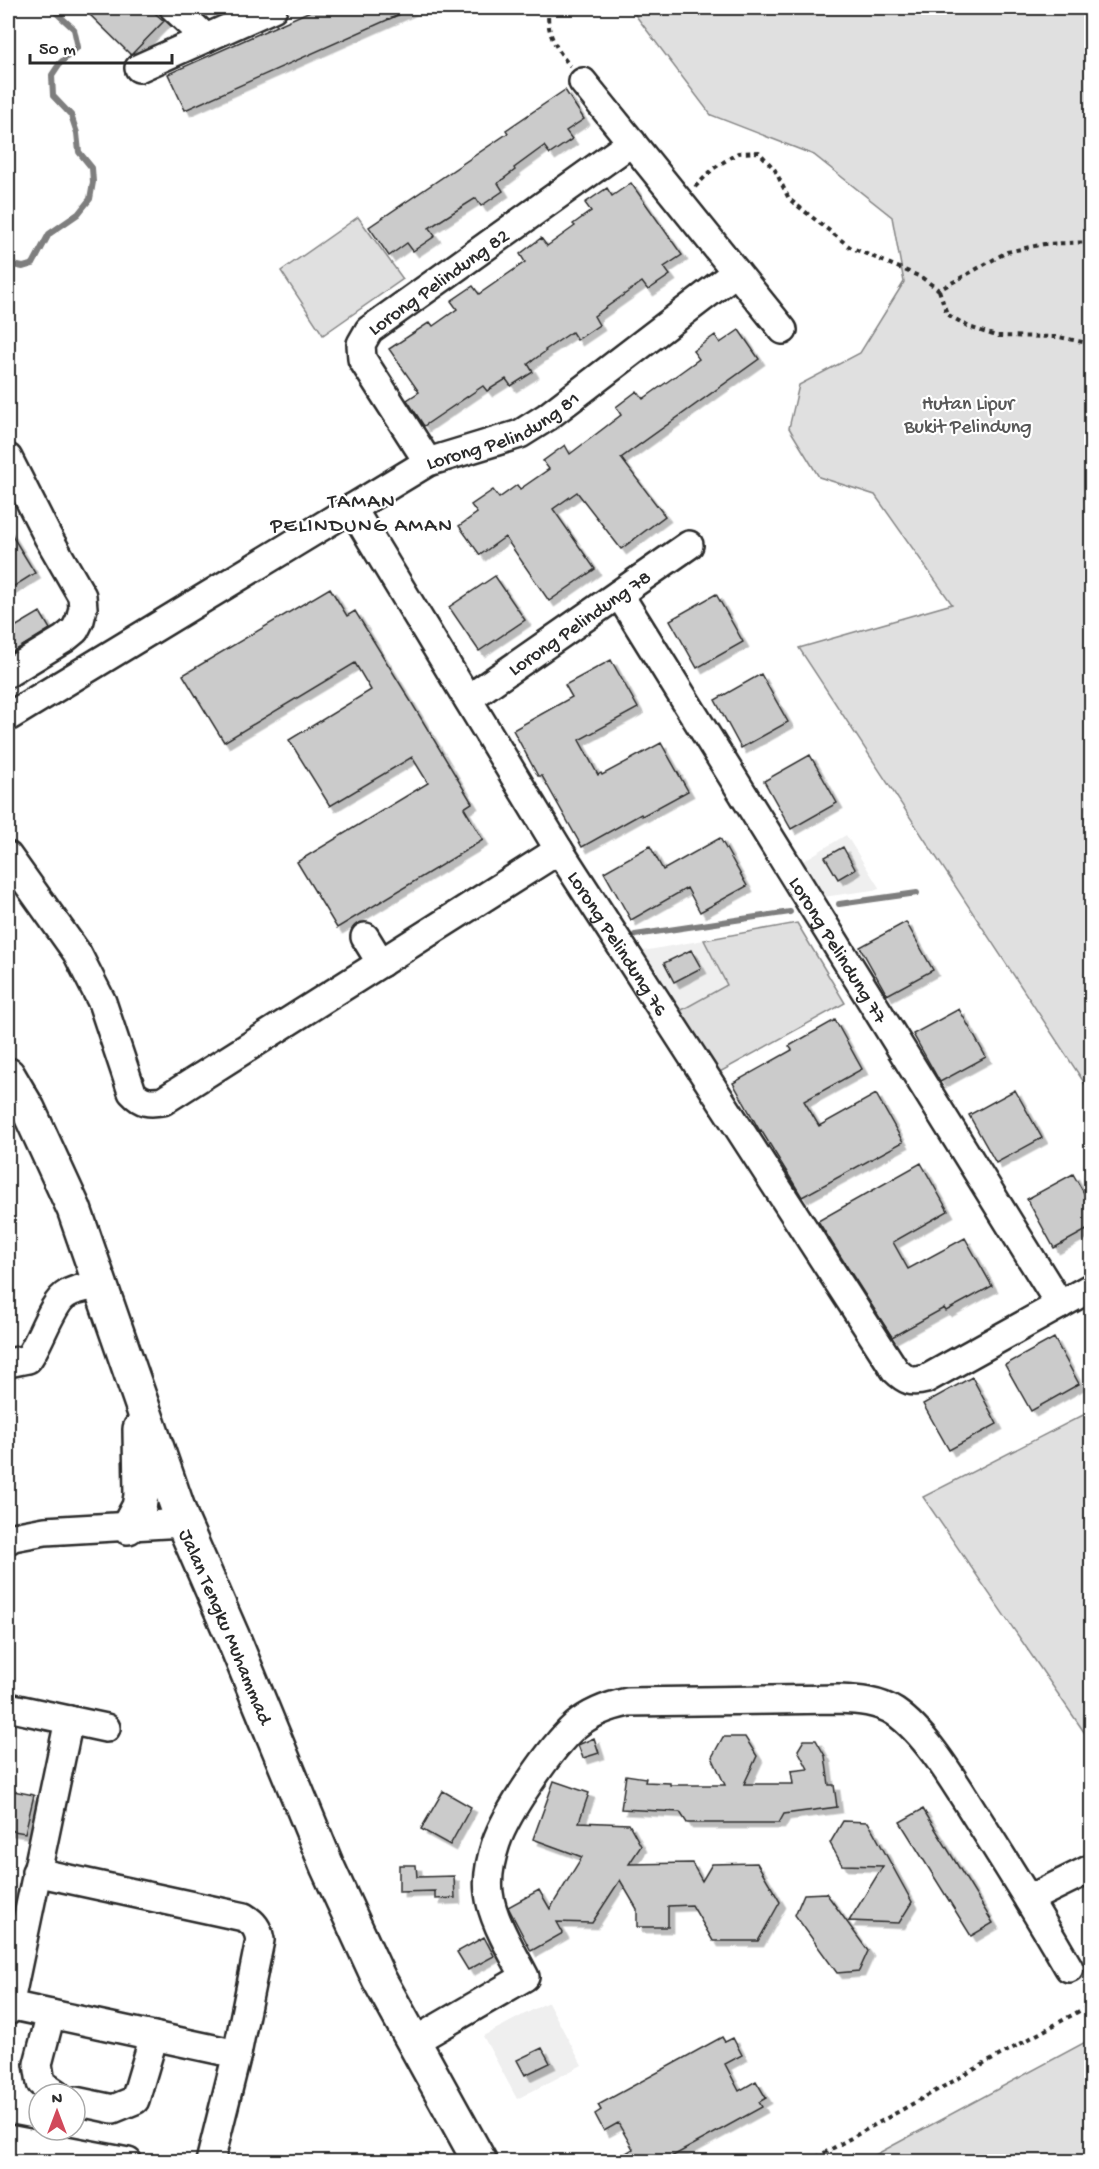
<svg xmlns="http://www.w3.org/2000/svg" width="1099" height="2169" font-family="'Gochi Hand',sans-serif">
<style>
.built{fill:#efefef}
.green{fill:#e0e0e0;stroke:#868686;stroke-width:1.5}
.lines{fill:none;stroke-linecap:round;stroke-linejoin:round}
.stream{stroke:#7e7e7e;stroke-width:6}
.building{fill:#cbcbcb;stroke:#2b2b2b;stroke-width:1.5;filter:url(#shadow)}
.minor-casing{stroke:#2b2b2b;stroke-width:32}
.major-casing{stroke:#2b2b2b;stroke-width:38}
.path{stroke:#2b2b2b;stroke-width:4;stroke-dasharray:4.5 4.5;stroke-linecap:butt}
.minor{stroke:#fff;stroke-width:27}
.major{stroke:#fff;stroke-width:33}
.labels{text-anchor:middle;stroke-width:4.5;stroke-linejoin:round;paint-order:stroke}
.street-label{font-size:20px;fill:#2b2b2b;stroke:#fff}
.park-label{font-size:20px;fill:#585858;stroke:#fff}
.neighbourhood-label{font-size:21px;letter-spacing:1.5px;fill:#2b2b2b;stroke:#fff}
</style>
<defs>
<filter id="shadow"><feDropShadow dx="5.5" dy="5.5" stdDeviation="0" flood-color="#0004"/></filter>
</defs>
<rect width="100%" height="100%" fill="#fff"/>
<filter id="ink" filterUnits="userSpaceOnUse"><feTurbulence type="fractalNoise" baseFrequency=".0167" numOctaves="2"/><feDisplacementMap in="SourceGraphic" scale="12" xChannelSelector="R" yChannelSelector="G"/><feConvolveMatrix kernelMatrix="1 2 1 2 8 2 1 2 1" color-interpolation-filters="sRGB"/></filter>
<g filter="url(#ink)">
<path class="built" d="M846 835 880 889 823 897 803 861Z
M704 940 727 985 680 1011 643 951Z
M548 2002 582 2065 517 2099 483 2036Z"/>
<path class="green" d="M630 8H1091V1093L799 648 952 604 875 495 819 477 789 428 799 385 860 353 904 282 892 217 814 155 711 115Z
M358 217 403 279 323 335 281 271Z
M797 923 845 1003 718 1073 680 1011 727 985 704 940Z
M1091 1411V1742L923 1497Z
M1091 2039V2161H864Z"/>
<g class="lines">
<path class="stream" d="M8 264 23 267 33 264 49 234 78 214 90 199 93 182 92 168 79 152 77 133 71 115 53 96 52 75 60 63 78 47 74 29 51 8
M839 904 917 893
M635 935 790 912"/>
</g>
<path class="building" d="M83 8H149L164 21 131 55Z
M317 8H414L185 110 168 74Z
M565 90 584 119 566 131 572 139 550 154 544 146 514 168 515 170 498 183 503 191 481 206 476 198 457 210 429 228 435 236 413 251 407 243 389 256 369 227 508 133 506 130Z
M631 183 682 255 664 267 670 275 648 290 642 282 594 316 599 325 577 340 572 332 545 350 546 351 528 364 533 372 511 386 506 379 487 391 483 386 424 426 407 400 419 392 389 349 430 322 433 326 457 309 451 301 473 286 479 294 525 262 520 254 541 238 547 246 575 226 573 224 591 211 585 203 607 188 612 196Z
M739 330 759 359 621 458 665 516 621 549 577 492 553 509 595 569 549 601 505 537 480 555 459 526 477 513 471 505 493 490 499 498 517 485 520 489 549 469 543 461 565 445 570 454 621 415 616 407 637 391 643 399 681 372 699 359 693 351 715 335 720 343Z
M8 529 35 573 8 590Z
M495 576 525 620 479 651 449 607Z
M330 588 347 616 355 611 410 700 472 803 464 808 483 840 337 928 297 862 428 783 412 757 330 806 289 740 371 690 355 663 224 742 183 675Z
M716 594 743 642 697 668 670 620Z
M40 612 50 629 8 655V631Z
M611 660 638 708 579 740 598 775 601 773 602 775 661 743 688 791 642 816 641 814 582 847 542 776H538L513 730 572 697 565 685Z
M761 674 788 722 741 748 715 700Z
M810 755 837 803 791 829 764 781Z
M720 838 747 886 700 912 687 888 631 920 604 872 650 846 663 870Z
M843 847 855 869 838 879 825 857Z
M906 922 933 970 887 995 860 947Z
M691 950 701 968 674 982 664 963Z
M959 1009 986 1057 940 1082 913 1034Z
M835 1020 862 1069 804 1101 819 1126 876 1094 903 1142 802 1197 761 1130 760 1131 733 1083 792 1050 789 1046Z
M1015 1090 1042 1138 996 1163 969 1115Z
M921 1163 948 1211 893 1242 908 1269 965 1238 992 1286 946 1311 944 1308 892 1337 818 1221Z
M1073 1174 1092 1207V1227L1054 1248 1027 1199Z
M1054 1338 1079 1384 1031 1411 1005 1365Z
M972 1377 997 1424 949 1450 923 1404Z
M723 1737H745L757 1756 744 1784H793L791 1771 808 1769 798 1750 804 1740H816L825 1756 829 1785H834L837 1807 784 1814 779 1823H687L680 1812 621 1809 626 1775 646 1778 645 1782 670 1783V1785H725L712 1757Z
M594 1738 599 1753 583 1758 578 1745Z
M554 1781 589 1793 579 1822 629 1824 641 1846 629 1864 692 1863 702 1881 712 1864 757 1863 780 1902 758 1941H713L692 1905 668 1906V1927H637V1909L620 1880 592 1923 557 1922 563 1933 531 1951 508 1907 539 1890 550 1909 582 1857 533 1839Z
M8 1790 34 1795 25 1833 8 1830Z
M443 1791 471 1807 450 1845 421 1829Z
M923 1809 993 1923 971 1936 900 1822Z
M843 1821 868 1822 912 1902 899 1923 849 1921 883 1866 842 1865 830 1843Z
M399 1865H416L417 1877 454 1876 455 1898 435 1899V1891L399 1892Z
M826 1893 868 1951 859 1971 837 1973 795 1915 804 1894Z
M484 1937 494 1956 468 1970 457 1952Z
M722 2037 725 2042 733 2038 742 2055 725 2064 739 2091 756 2081 766 2098 759 2102 762 2107 662 2162H611L633 2149 618 2123 604 2131 595 2114 601 2110 598 2105Z
M542 2048 550 2063 525 2075 517 2060Z"/>
<g class="lines">
<defs>
<g id="minor">
<path d="M174 8 206 38"/>
<path d="M139 68 273 8"/>
<path d="M583 82 783 330"/>
<path d="M8 458 48 537 82 596 83 608 80 620 75 630 64 639 8 673"/>
<path id="s1" d="M428 462 362 359 361 344 369 330 632 142"/>
<path id="s2" d="M352 508 559 850 895 1370C906 1381 912 1383 926 1379L1092 1287"/>
<path id="s3" d="M619 594 1060 1305"/>
<path id="s4" d="M468 699 689 545"/>
<path id="s5" d="M8 717 428 462 520 434 547 417 736 272"/>
<path d="M8 856 77 953 102 1002 132 1092C142 1103 149 1103 163 1101L559 850"/>
<path d="M365 937 381 963"/>
<path d="M8 1363 28 1359C40 1343 52 1302 67 1294 76 1288 90 1287 99 1285"/>
<path d="M8 1540 13 1537 45 1531 183 1523"/>
<path d="M8 1707 106 1728"/>
<path d="M36 1872 244 1917C254 1923 258 1928 260 1940L237 2054 210 2162"/>
<path d="M1029 1899 1092 1868"/>
<path d="M9 2005 237 2054"/>
<path d="M8 2011 69 1720"/>
<path d="M51 2014 38 2064 41 2083 57 2094"/>
<path d="M413 2042 525 1977C513 1953 492 1920 489 1893 487 1878 491 1858 496 1843 506 1813 551 1747 575 1726 590 1713 609 1706 628 1702L838 1699C858 1700 878 1701 895 1712 927 1734 955 1783 976 1816 1008 1866 1039 1916 1069 1968"/>
<path d="M75 2101 113 2109 135 2100 154 2036"/>
<path d="M8 2139 128 2162"/>
</g>
<g id="major">
<path id="s6" d="M8 1075 28 1109 74 1209 183 1523 234 1640 327 1866 379 1979 480 2162"/>
<path d="M128 1527 139 1507 141 1496 140 1429"/>
</g>
</defs>
<use href="#minor" class="minor-casing"/>
<use href="#major" class="major-casing"/>
<path class="path" d="M549 8C545 32 556 48 570 66
M695 187 714 168 738 153 759 152 775 170 789 199 850 247 921 277 939 290 1007 252 1044 244 1092 242
M939 290 947 314 969 327 996 336 1059 337 1092 344
M808 2162 1092 2004"/>
<use href="#minor" class="minor"/>
<use href="#major" class="major"/>
</g>
</g>
<g class="labels">
<g class="street-label">
<text dy="7" stroke="none"><textPath href="#s1" startOffset="238">Lorong Pelindung 82</textPath></text>
<text dy="7" stroke="none"><textPath href="#s5" startOffset="573">Lorong Pelindung 81</textPath></text>
<text dy="7" stroke="none"><textPath href="#s4" startOffset="135">Lorong Pelindung 78</textPath></text>
<text dy="7" stroke="none"><textPath href="#s2" startOffset="510">Lorong Pelindung 76</textPath></text>
<text dy="7" stroke="none"><textPath href="#s3" startOffset="418">Lorong Pelindung 77</textPath></text>
<text dy="7" stroke="none"><textPath href="#s6" startOffset="594">Jalan Tengku Muhammad</textPath></text>
</g>
<g class="park-label">
<text x="968" y="409">Hutan Lipur<tspan x="968" dy="23">Bukit Pelindung</tspan></text>
</g>
<g class="neighbourhood-label">
<text x="362" y="507">TAMAN<tspan x="362" dy="24">PELINDUNG AMAN</tspan></text>
</g>
</g>
<rect width="1099" height="2169" fill="none" stroke="#fff" stroke-width="30"/>
<rect x="15" y="15" width="1069" height="2139" fill="none" stroke="#2b2b2b" stroke-width="2" filter="url(#ink)"/>
<g transform="translate(57 2112)"><circle r="28" fill="#ffffff" stroke="#aaaaaa" stroke-width="1.5"/>
<path d="M0-4.5L10 22L0 15L-10 22Z" fill="#d1495b"/>
<text y="-9" font-size="16" font-weight="bold" text-anchor="middle" fill="#2b2b2b">N</text>
</g>
<path d="M30 54v9h142v-9" fill="none" stroke="#2b2b2b" stroke-width="3"/>
<text x="39" y="54" font-size="18" fill="#2b2b2b" stroke="#ffffff" stroke-width="4.5" paint-order="stroke">50 m</text>
</svg>
